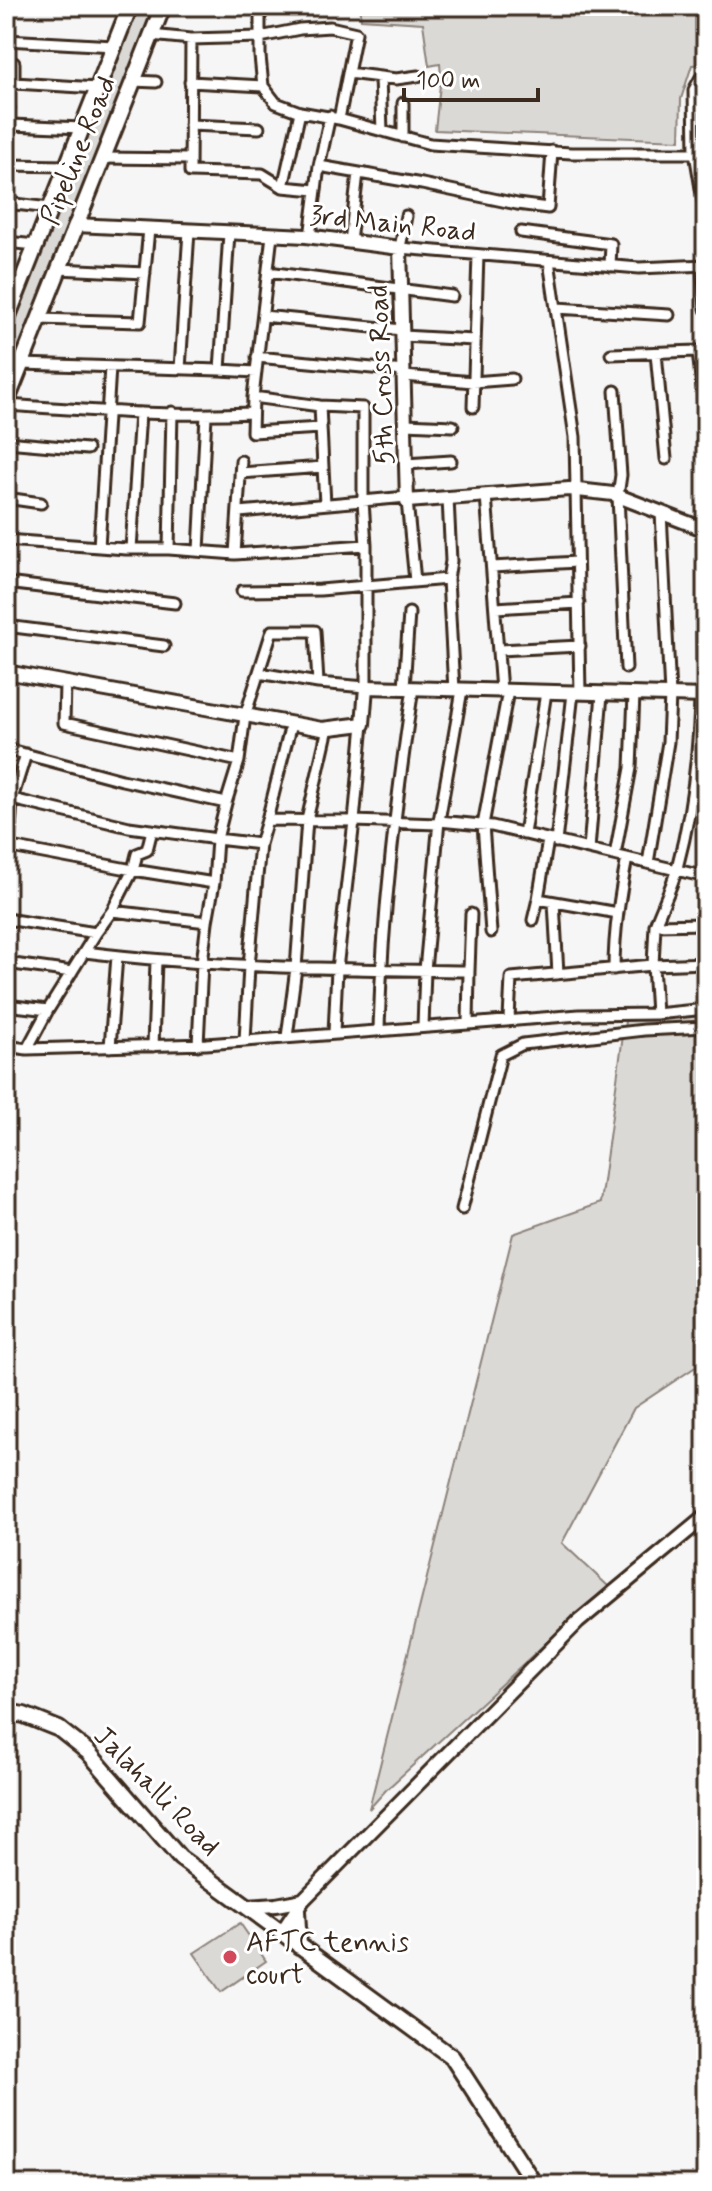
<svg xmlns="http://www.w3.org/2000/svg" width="712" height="2191" font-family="Mynerve,sans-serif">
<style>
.green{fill:#dbd9d6;stroke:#8b827a;stroke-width:2}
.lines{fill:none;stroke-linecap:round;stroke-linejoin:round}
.minor-casing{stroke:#3b2a1e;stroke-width:15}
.tertiary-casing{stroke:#3b2a1e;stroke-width:18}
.secondary-casing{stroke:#3b2a1e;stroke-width:20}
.minor{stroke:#fff;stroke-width:9}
.tertiary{stroke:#fff;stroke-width:12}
.secondary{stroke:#fff;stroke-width:14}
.poi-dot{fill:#d1495b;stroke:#fff;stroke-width:3}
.labels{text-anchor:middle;stroke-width:6;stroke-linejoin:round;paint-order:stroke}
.street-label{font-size:28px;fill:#3b2a1e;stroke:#fff}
.poi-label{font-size:28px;fill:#3b2a1e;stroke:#fff;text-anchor:start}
</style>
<rect width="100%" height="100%" fill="#f7f6f6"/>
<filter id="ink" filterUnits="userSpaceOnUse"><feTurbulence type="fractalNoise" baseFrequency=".0125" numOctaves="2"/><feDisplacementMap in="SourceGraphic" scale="16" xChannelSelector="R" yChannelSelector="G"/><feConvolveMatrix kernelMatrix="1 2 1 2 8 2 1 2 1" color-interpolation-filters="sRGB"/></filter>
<g filter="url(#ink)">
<path class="green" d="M131 6H155L6 394V328Z
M359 6H706V64L692 65 681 99 680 140 435 130 441 76 440 64 429 66 423 23 361 19Z
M695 622H706V692H696Z
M706 1015V1360L634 1408 562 1543 608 1586 386 1790 369 1809 513 1234 600 1203 625 1021Z
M240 1923 266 1961 221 1992 194 1953Z"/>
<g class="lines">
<defs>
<path id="minor" d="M260 6V56L263 86 276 103 300 112 339 119 430 144 571 153H695
M151 35 191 39 260 37 300 29 330 27 356 33 339 119
M191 39 190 172 262 174 283 187 316 190 319 166 422 184 517 204 548 208 552 151
M6 40 114 46
M6 63H14V83L98 88
M348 73 396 79 418 76
M706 76 700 79 694 90 695 153 706 218
M380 78 382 131
M133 81 156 82
M190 82 263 86
M403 103V137
M6 108H9
M11 125 82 128
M190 125 259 128
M102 158 190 159
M6 165 67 166
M319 166 330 116
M283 187 300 112
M6 203 50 208
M406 216 400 248 639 268 706 265
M521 232 611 244 610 266
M272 235 253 397 252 432 321 428
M310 237 316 190
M6 242 36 245
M350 242 358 173
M549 261 575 437 580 693
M702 265 706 309
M58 269 145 273
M268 272 452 296
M557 308 669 315
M263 316 402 330
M39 319 140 322 149 229
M402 336 474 340
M656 353 666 459
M611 354 698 351 706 425
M257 357 404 371
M21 364 220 370 229 233
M180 369 189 231
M220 370 256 372
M404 376 473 382 512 379
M615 391 621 475 618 496 626 668
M6 405C88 410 170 417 252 413
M320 406 323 467
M473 407 478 255
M405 424 453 426
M6 442 87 449
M241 461 235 554 366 545 363 501V408L320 406 253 397
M406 464 451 461
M240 473 323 467 325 504
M486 495 501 691
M6 498 41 503
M407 501 415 581
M239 512 407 497
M6 540 126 549H169L172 412
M99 547 110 367
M131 549 140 413
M169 549 235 554
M199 551 206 415
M492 567 577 562
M448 579 451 561 448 498
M6 583 175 603
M242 591 320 590 448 579 454 690
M496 608 579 603
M6 626 164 646
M499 650 580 646
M259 673 318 683
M65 684 64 723 239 761 245 716 272 631H315L318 683 366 687V545
M404 688 409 613
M363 724 354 821 438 824
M6 749 122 780 226 803 239 761
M26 754 12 799 129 827 217 839 226 803
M6 797 12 799 9 846
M267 820 291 724
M439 821 462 690
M524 834 546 692
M548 840 538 899 618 913
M556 842 573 693
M6 846 133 870 214 883 217 839 260 844 267 820 354 821 337 969 334 1033
M589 849 602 694
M615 855 631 768 634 694
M648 863 668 742 670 695 661 512
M554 902 558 974
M112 911 133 870 137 854 147 850 152 830
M6 919 96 933 112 911 207 922 214 883
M533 920 538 899
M706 924 655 925 653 965 706 963
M655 925C662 906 672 887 677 868 692 812 699 754 700 696
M491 932 483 825 508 691
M85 952C213 968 341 969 469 971L468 1024 579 1015 656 1014 706 1009
M6 963 72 972
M614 969C614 931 620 895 627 858
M469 971 471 914
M6 1005 48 1010
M509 1019 511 978 653 965 656 1014
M423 1027 425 970 439 821 492 826 706 877
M379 1030C382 915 396 802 413 688
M287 1037 296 968 307 820 328 728
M245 1041 249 966 260 844
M198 1045 202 963 207 922
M6 1046 27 1049 48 1010 96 933
M153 1046 156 961
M110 1047 117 956
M27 1049 206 1044 468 1024
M462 1209 501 1055 523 1044 644 1030 706 1027"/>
<path id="tertiary" d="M75 225 306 236 400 248 407 501 569 489 613 494 706 530
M6 672 322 729 363 724 366 687 706 696
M247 1907 276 1905 303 1900
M281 1933 303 1900 578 1622 706 1516"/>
<path id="secondary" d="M6 321 130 6
M6 403 163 6
M6 1712 24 1715 59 1729 88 1752 180 1858 452 2057 535 2185
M297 1911 299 1946"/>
</defs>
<use href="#minor" class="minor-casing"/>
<use href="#tertiary" class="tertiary-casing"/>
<use href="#secondary" class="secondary-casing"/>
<use href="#minor" class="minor"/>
<use href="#tertiary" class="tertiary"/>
<use href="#secondary" class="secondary"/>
</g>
</g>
<circle class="poi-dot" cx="230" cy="1957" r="8"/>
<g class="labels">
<g class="street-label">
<text transform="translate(77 150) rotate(-68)" y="10">Pipeline Road</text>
<text transform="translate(393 222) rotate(6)" y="10">3rd Main Road</text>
<text transform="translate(380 375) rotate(-92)" y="10">5th Cross Road</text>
<text transform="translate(158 1790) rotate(46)" y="10">Jalahalli Road</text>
</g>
<g class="poi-label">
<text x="246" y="1951">AFTC tennis<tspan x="246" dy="32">court</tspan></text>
</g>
</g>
<rect width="712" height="2191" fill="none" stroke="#fff" stroke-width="32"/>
<rect x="16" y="16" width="680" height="2159" fill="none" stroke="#3b2a1e" stroke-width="3" filter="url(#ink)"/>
<path d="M404 88v12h134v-12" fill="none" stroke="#3b2a1e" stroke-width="4"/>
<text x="416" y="88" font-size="24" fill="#3b2a1e" stroke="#ffffff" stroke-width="6" paint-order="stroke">100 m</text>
</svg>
